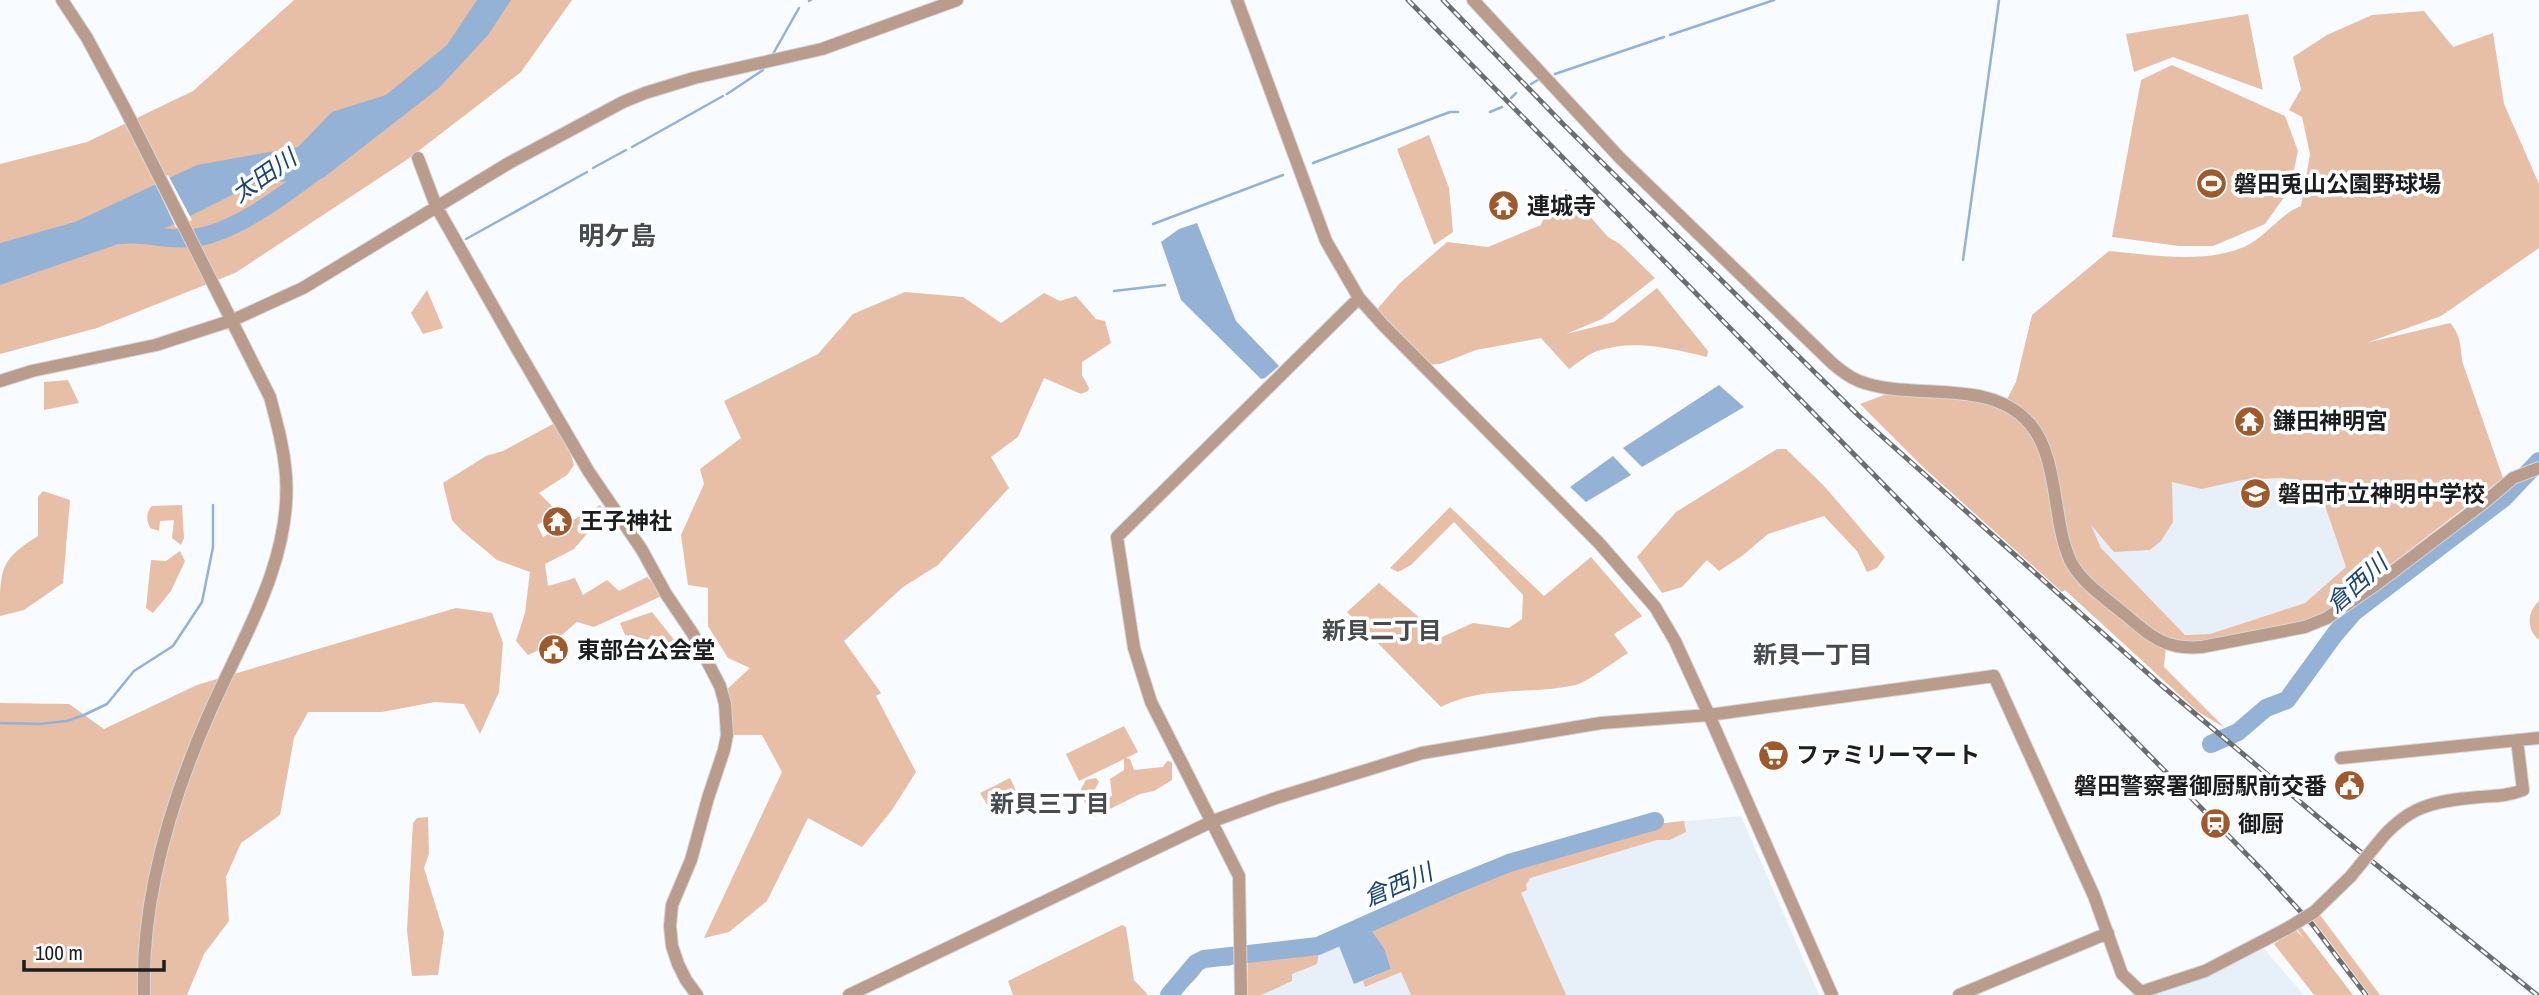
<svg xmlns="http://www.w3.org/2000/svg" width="2539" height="995" font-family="'Archivo Narrow','Noto Sans JP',sans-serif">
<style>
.built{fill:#e7f0f9}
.green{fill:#e7bea6;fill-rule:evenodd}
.water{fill:#93b2d6}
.pier{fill:#f8fbff}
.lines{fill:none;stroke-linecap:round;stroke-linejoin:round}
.stream{stroke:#93b2d6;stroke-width:2.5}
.river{stroke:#93b2d6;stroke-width:18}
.secondary-casing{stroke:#d5d7db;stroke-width:14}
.secondary{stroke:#b99c8b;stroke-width:12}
.rail-casing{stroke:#6b6d70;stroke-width:5}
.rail{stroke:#fff;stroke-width:2.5;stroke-dasharray:8;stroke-linecap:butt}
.secondary-bridge-casing{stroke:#d5d7db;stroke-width:14;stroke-linecap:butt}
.secondary-bridge{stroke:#b99c8b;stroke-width:12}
.labels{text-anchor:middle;stroke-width:7;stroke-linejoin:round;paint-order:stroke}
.poi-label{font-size:23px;font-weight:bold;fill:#1b1d1f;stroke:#fff;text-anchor:start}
.water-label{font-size:24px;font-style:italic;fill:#194473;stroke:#fff}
.neighbourhood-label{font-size:24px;font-weight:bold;fill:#474b4f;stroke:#fff}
.quarter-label{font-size:26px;font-weight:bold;fill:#474b4f;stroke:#fff}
</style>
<rect width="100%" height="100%" fill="#f8fbff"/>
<path class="built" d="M2073 389 2202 489 2242 480 2282 478 2317 482 2384 461 2346 567 2305 603 2210 634 2184 635 2101 548 2089 521Z
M1741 816 1819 995H1247L1248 958 1320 947 1513 865 1655 824Z
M2264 949 2304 995H2154L2209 975Z"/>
<path class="green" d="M294 0H572L521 72 408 159 235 273 97 328 0 354V164L87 142 193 91Z
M2424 11 2453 47 2493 33 2504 104 2539 184V248L2441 316 2366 343 2450 323C2460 333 2461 347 2462 361L2503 478 2324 616 2221 643 2166 645 2164 667 2225 728 2197 711 2065 590 2062 592 1923 467 1860 404 1903 388 2005 403 2016 382 2032 315 2109 251C2152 255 2204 264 2244 247 2266 237 2280 214 2301 206L2310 154 2302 117 2289 110 2301 89 2293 57 2327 35 2372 15ZM2282 478 2317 482 2346 567 2305 603 2210 634 2185 635 2101 548 2091 525 2114 552 2150 550 2161 541 2173 522 2172 482 2202 489 2242 480Z
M2248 14 2263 90 2173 57 2134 72 2126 34Z
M2172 65 2285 116 2298 151 2290 189 2265 224 2213 246H2179L2112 237 2141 80Z
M1429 135 1449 188 1453 232 1434 245 1397 149Z
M1566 189 1608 237 1620 244 1655 278 1602 319 1566 334 1614 322 1657 288 1708 351 1707 357C1671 348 1634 339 1597 351 1588 354 1578 363 1569 369L1541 338 1476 350 1440 364 1422 365 1373 314 1399 284 1447 242 1488 247 1541 225 1547 209Z
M427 290 443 328 423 334 411 313Z
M905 292 963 297 1001 323 1044 293 1060 301 1076 296 1096 319 1105 321 1111 343 1082 362V375L1089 388 1088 391 1081 394 1044 378 1018 437 991 457 1009 488 938 565 903 587 844 641 881 693 876 696 916 772 892 810 862 847 808 818 767 901 729 932 704 938 782 772 762 735H727L722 694 750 668 728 658 708 626V588L688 585 681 535 704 484 700 469 741 438 724 401 818 354 853 314Z
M68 380 79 403 44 410V382Z
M553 424 566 438 574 465 567 475 539 493 559 513 537 525 543 537 600 505 610 520 591 529 574 549 545 564 548 586 575 578 583 595 607 580 619 591 647 577 666 594 594 627 577 622 550 645 528 655 516 641 525 613 530 572 497 560 461 530 452 520 443 483 486 456 503 451Z
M1777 449H1786L1825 487 1885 557 1877 568 1867 572 1857 551 1824 516 1768 534 1742 556 1719 571 1707 560 1682 587 1662 593 1637 557 1676 512Z
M43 491 70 500 63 583 24 610 0 616C0 568 0 560 38 536V497Z
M182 505 184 538 181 545 172 538 174 520 160 521 159 531 150 528C147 521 145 513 152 506Z
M1450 507 1544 596 1591 557 1642 616 1614 634 1628 653C1617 660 1587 682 1576 685 1531 695 1484 685 1441 707L1347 612 1379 583 1442 637 1473 623 1509 628 1522 619 1523 595 1454 522 1411 565 1398 572 1390 568Z
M180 551 185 561 171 591 153 613 146 608 151 560 166 561Z
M2539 601V640C2526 629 2527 612 2539 601Z
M456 608 492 613 503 643 499 692 480 734 464 704 435 702 382 712H308L294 738 280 815 241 843 226 877 229 921 204 954 187 995H0V703L69 704 104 729 197 685Z
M652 612 679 646 625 635 620 623Z
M1124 726 1138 752 1126 758 1130 759 1134 770 1163 767 1167 761 1172 762V780L1154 791 1140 794 1094 817 1084 801 1081 789 1086 780 1096 778 1099 782 1095 789 1100 800 1112 796 1110 779 1124 770V759L1079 781 1066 754Z
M1010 778 1017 793 988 806 980 793Z
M428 817 429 854 424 868 444 933 438 975 412 976 407 930 413 823 417 818Z
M1684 821 1686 832 1670 840H1657L1530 878 1526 885 1527 890 1521 893 1566 995H1411L1401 972 1365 987 1363 981 1391 969 1384 948 1369 927 1513 865 1655 824Z
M2320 915 2380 995H2370L2313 920Z
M1122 925 1126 927 1134 980 1148 995H1013L1008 981Z
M2301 927 2353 995H2314L2274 944 2295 929 2304 939 2297 929Z
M1320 947 1317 964 1292 974V981L1261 995H1247L1248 958Z
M1217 956 1233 961 1230 966 1218 965 1204 968C1196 978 1191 989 1178 985 1185 968 1199 960 1217 956Z"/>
<path class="water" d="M477 0H511L488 35 439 88 323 178 254 184 170 226 0 285V243L75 222 197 165 298 147 332 112 386 95 447 45Z
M1197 223 1236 321 1279 366 1265 378 1261 379 1181 300 1161 242 1179 229Z
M1719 385 1744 407 1642 467 1623 448Z
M1613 456 1631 475 1586 502 1570 487Z
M1369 927 1384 948 1391 969 1354 984 1337 941Z"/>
<path class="pier" d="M168 175 192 220 176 228 154 181Z"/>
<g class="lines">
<path class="stream" d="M809 1 811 0
M1670 35 1774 0
M773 54 799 8
M1555 74 1664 37
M1531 84 1538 80
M727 94 763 70
M1511 98 1516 93
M1490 112 1502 107
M632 147 723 96
M1313 163 1450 112H1458
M593 168 626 150
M1153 224 1283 175
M466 239 587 172
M1963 260 1999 0
M1114 291 1165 285
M0 723 39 724 67 721 84 715 107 704 134 671 173 646 202 602 213 547V505"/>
<path class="river" d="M121 235C144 232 169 241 192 238 234 234 288 192 321 167
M2211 744 2238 732 2266 708 2287 700 2335 634 2354 612 2504 498 2539 461
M1169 995 1196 963 1204 959 1318 946 1450 887 1509 863 1655 821"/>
<defs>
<path id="secondary" d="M62 0 87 38 124 107 270 397C277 423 284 449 286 476 292 562 241 640 208 716 170 803 141 900 144 995
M1237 0 1326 241 1359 298 1384 326 1599 543 1655 607 1675 641 1709 715 1832 995
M1473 0 1621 159 1832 363C1840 370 1849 377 1859 381 1912 402 1989 376 2030 424 2059 458 2052 520 2070 560 2081 583 2108 600 2127 616 2152 638 2167 650 2202 647L2305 627 2327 618 2378 583 2486 501 2513 478 2539 468
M418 158 436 206 516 347 589 472 642 550 666 594 693 634 720 686 725 704 727 735 724 750 708 798 691 860 672 905 670 926 672 946 678 964 686 980 697 995
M0 381 32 371 156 345 233 320 303 288 509 163 623 102 645 93 694 78 822 49 957 0
M2341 758 2539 738
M2377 844C2407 806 2433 801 2479 797 2494 796 2508 796 2523 790L2517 740
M2314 912 2351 876
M849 995 1213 821 1276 798 1422 753 1601 723 1709 715 1994 676 2094 896 2122 974 2141 992 2205 971 2286 929
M1241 995 1239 876 1151 702 1134 648 1117 537 1359 298
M1959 995 2108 933"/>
</defs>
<use href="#secondary" class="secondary-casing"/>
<use href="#secondary" class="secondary"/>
<defs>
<path id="rail" d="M1408 0 2264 872 2312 924 2366 995
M1443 0 1564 125 1858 415 2161 685 2337 833 2537 995"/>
</defs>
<use href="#rail" class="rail-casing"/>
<use href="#rail" class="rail"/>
<defs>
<path id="secondary-bridge" d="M2351 876 2377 844
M2286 929 2314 912"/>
</defs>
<use href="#secondary-bridge" class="secondary-bridge-casing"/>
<use href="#secondary-bridge" class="secondary-bridge"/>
</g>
<defs>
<symbol id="stadium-disc" viewBox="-11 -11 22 22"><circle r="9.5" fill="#9f5a2c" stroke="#fff"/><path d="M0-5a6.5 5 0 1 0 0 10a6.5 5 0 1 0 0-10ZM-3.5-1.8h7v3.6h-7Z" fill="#fff"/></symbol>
<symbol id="temple-disc" viewBox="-11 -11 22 22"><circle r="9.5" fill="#9f5a2c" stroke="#fff"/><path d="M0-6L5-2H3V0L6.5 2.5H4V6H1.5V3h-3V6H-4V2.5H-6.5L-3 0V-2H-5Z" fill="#fff"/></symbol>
<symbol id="school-disc" viewBox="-11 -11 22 22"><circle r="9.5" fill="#9f5a2c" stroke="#fff"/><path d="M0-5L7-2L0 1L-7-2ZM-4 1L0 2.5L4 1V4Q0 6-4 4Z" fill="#fff"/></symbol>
<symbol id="civic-disc" viewBox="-11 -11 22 22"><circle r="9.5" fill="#9f5a2c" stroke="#fff"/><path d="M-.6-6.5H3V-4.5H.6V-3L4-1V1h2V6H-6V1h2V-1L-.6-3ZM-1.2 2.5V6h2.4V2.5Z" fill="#fff"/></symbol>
<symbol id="supermarket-disc" viewBox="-11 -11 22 22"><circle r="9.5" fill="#9f5a2c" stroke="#fff"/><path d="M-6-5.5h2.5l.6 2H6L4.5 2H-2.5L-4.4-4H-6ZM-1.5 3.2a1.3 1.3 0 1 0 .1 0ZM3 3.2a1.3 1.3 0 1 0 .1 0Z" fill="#fff"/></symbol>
<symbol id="station-disc" viewBox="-11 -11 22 22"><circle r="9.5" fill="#9f5a2c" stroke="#fff"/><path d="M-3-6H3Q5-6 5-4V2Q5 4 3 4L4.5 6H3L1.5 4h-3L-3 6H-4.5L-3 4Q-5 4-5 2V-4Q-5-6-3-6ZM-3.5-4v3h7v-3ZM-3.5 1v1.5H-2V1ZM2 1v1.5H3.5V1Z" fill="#fff"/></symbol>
</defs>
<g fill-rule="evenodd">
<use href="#stadium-disc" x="2194" y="166" width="35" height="35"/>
<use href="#temple-disc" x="1486" y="188" width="35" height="35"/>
<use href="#temple-disc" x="2232" y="404" width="35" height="35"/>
<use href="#school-disc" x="2238" y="476" width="35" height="35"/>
<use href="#temple-disc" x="540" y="504" width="35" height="35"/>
<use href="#civic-disc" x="536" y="632" width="35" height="35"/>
<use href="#supermarket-disc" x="1756" y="738" width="35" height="35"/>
<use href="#civic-disc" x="2332" y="768" width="35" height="35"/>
<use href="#station-disc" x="2198" y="806" width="35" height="35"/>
</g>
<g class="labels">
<g class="poi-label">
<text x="2234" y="192">磐田兎山公園野球場</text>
<text x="1527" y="214">連城寺</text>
<text x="2273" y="429">鎌田神明宮</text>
<text x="2278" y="502">磐田市立神明中学校</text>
<text x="580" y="529">王子神社</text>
<text x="577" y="658">東部台公会堂</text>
<text x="1796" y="763">ファミリーマート</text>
<text x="2327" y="794" text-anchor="end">磐田警察署御厨駅前交番</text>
<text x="2238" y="832">御厨</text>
</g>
<g class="water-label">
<text transform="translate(264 176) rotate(-35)" y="8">太田川</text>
<text transform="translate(2357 584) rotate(-42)" y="8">倉西川</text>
<text transform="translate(1398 885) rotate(-23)" y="8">倉西川</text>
</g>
<g class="neighbourhood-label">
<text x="1382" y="639">新貝二丁目</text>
<text x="1813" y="663">新貝一丁目</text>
<text x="1050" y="812">新貝三丁目</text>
</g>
<g class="quarter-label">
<text x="617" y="245">明ケ島</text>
</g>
</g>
<path d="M24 960v10h140v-10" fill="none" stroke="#1b1d1f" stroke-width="3.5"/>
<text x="35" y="960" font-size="21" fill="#1b1d1f" stroke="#ffffff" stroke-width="5" paint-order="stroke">100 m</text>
</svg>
